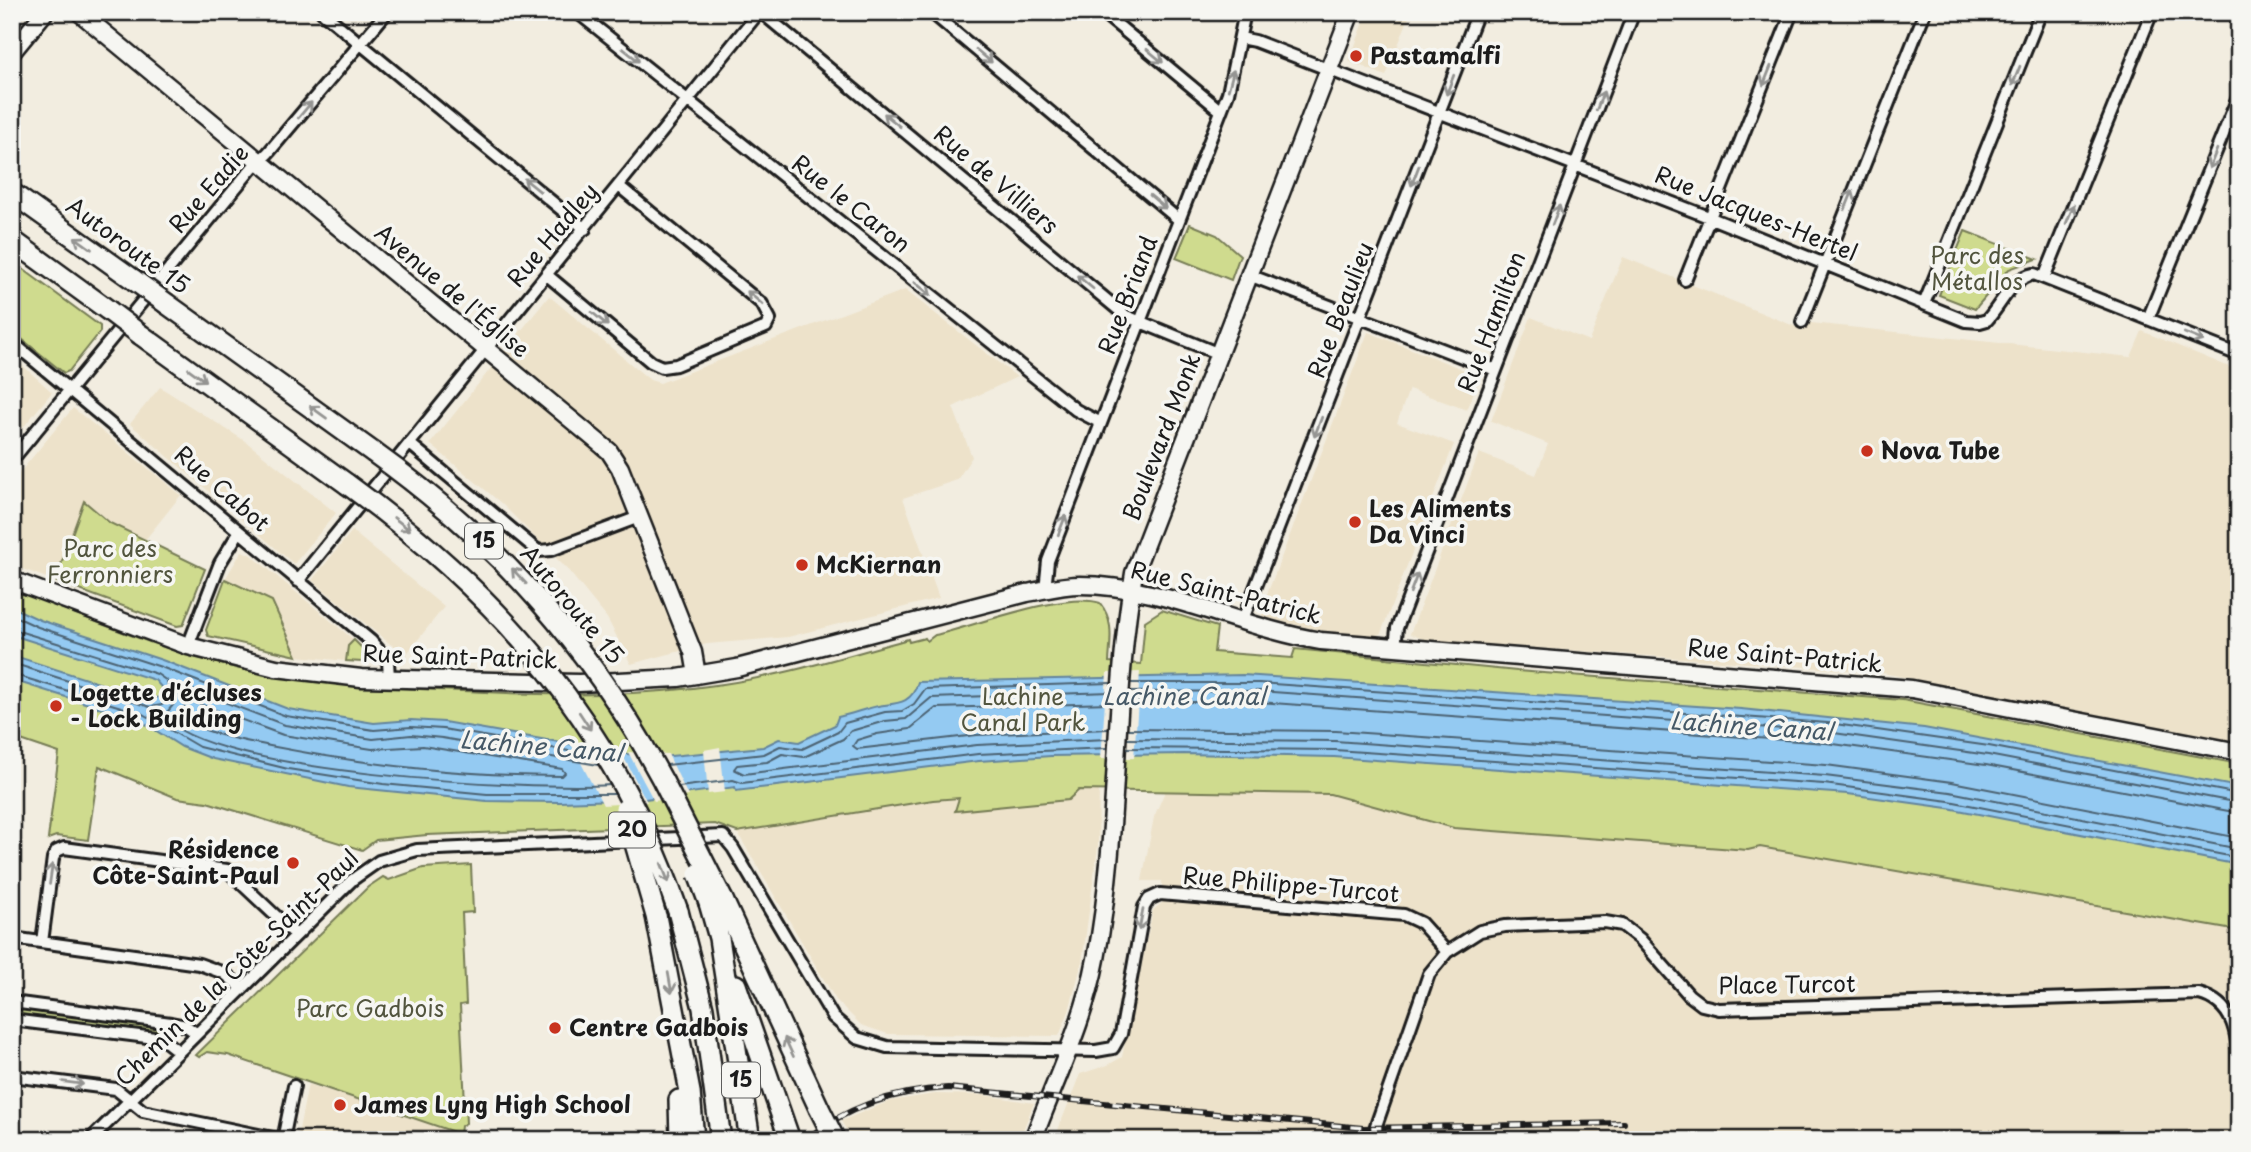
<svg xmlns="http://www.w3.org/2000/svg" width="2251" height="1152" font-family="'Playpen Sans',sans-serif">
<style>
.built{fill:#ede2ca}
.green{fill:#cfdb8e;stroke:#767c55;stroke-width:2}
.water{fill:#94caf2;stroke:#64849c;stroke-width:2}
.pier{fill:#f2ede0}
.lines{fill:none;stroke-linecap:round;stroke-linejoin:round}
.shore{stroke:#4c6272;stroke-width:2}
.street-casing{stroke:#1c1c1c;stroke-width:16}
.secondary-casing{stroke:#1c1c1c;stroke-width:21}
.highway-casing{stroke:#1c1c1c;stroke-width:24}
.street{stroke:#f6f6f2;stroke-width:10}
.secondary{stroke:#f6f6f2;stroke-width:16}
.highway{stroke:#f6f6f2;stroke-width:19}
.rail-casing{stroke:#1c1c1c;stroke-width:6}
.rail{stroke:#f6f6f2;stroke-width:3.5;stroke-dasharray:10;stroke-linecap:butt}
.highway-bridge-casing{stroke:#1c1c1c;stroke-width:24;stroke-linecap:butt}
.highway-bridge{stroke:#f6f6f2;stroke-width:19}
.oneway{stroke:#949492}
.poi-dot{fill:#c8321e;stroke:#f6f6f2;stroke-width:2.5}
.labels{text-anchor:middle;stroke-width:7;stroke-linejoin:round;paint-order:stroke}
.shield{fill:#f6f6f2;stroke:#5d5d5c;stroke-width:2}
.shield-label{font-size:21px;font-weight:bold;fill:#1c1c1c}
.poi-label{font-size:23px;font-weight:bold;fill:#1c1c1c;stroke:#f6f6f2;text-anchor:start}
.street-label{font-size:23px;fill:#1c1c1c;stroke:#f6f6f2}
.park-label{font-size:23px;fill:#52553e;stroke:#f6f6f2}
.water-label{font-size:24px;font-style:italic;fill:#465967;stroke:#f6f6f2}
</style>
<rect width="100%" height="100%" fill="#f2ede0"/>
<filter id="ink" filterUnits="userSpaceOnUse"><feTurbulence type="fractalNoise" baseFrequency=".0143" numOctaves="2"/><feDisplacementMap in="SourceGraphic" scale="14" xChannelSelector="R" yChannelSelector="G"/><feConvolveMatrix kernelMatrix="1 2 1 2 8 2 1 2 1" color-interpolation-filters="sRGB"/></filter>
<g filter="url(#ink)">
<path class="built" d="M1368 12H1411L1386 76 1349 61Z
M1623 257 1799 328 1802 322 2131 357 2142 331 2239 371V742L1877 672 1426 640 1410 634 1479 453 1536 475 1548 444 1491 421 1531 317 1589 341Z
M905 290 1017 377 953 407 972 457 957 480 903 498 939 598 788 637 707 644 631 664 607 618 567 569 501 503 430 444 549 296 650 380 660 383Z
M1368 332 1480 376 1467 410 1409 389 1397 423 1454 444 1381 633 1376 636 1324 631 1263 618 1261 610Z
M12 356 52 392 12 441Z
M160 387 245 441 336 513 294 564 130 424Z
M73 408 181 495 145 540 110 523 84 502 55 581 12 565V482Z
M352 531 444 607 405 656 312 580Z
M242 551 251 555 354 640 348 646 346 661 297 656 272 601 225 579Z
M1166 789 1330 794 1454 828 1748 850 1760 847 2239 931V1140H1054L1080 1074 1108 1065 1122 1057 1153 910 1162 903V881H1142L1154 817Z
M1079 790H1099L1098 846 1082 962 1069 1011 1059 1036 888 1034 861 1025 836 1000 737 832 933 800 959 798 956 811 1068 800Z
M308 1084 410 1116 475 1140H297Z
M935 1094 984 1095 1034 1103 1019 1140H852L841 1121 890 1101Z"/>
<path class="green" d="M1190 224 1217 235 1240 255 1231 280 1176 258Z
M1965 231 2037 259 2009 269 1975 309 1939 295Z
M12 261 100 326V332L69 371 64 373 12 331Z
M84 501 110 523 205 569 183 625 177 626 55 581Z
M225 579 272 601 297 656 208 636 206 630Z
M12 589C84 616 157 649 232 667 315 687 400 688 485 692 565 696 643 696 723 684 785 675 847 656 908 639L909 642 925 638 927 641 935 635C974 626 1065 591 1100 603 1115 622 1110 641 1109 662L1141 664 1145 621 1162 610 1217 627 1214 652 1292 658 1295 649 1517 671 1903 700 2239 764V931L1760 847 1748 850 1454 828 1330 794 1079 790 1068 800 955 811 959 798 933 800 737 832 715 824 427 835 376 840 362 850 207 802 177 798 99 766 88 840 56 836 48 839 59 753 12 737Z
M354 640 366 652 362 662 346 661 348 646Z
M471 865 473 912 462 913 466 1004 460 1005 466 1123 461 1126 460 1134 228 1055 207 1052 199 1057 196 1055 368 887 383 877 389 880 423 868Z
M12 996 187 1019 163 1044 12 1026Z"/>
<path class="water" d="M12 607 40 620 162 660 288 709 374 723 411 720 444 722 650 758 763 747 779 739 799 742 835 725 838 717C854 714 868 707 884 705 901 703 912 702 918 682L1243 675 1741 709 1924 728 2239 787V865L1948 808 1848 794 1334 757 1184 754 1051 756 979 761 736 791 735 787 645 799 560 802 487 801 348 787 213 759 182 747 139 720 12 680V655L151 700 159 697 162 688 155 680 12 635Z"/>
<path class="pier" d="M1140 672 1134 758 1101 759 1107 673Z
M569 740 620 750 647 802 603 805Z
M720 747 725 792 708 794 704 750Z
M628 752 668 754 688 796 654 801Z"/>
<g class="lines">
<path class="shore" d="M12 615 38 627 161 667 286 716 374 730 411 727 443 729 592 755
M12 629 157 674 167 681 169 692 162 705 150 707 12 663
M12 674 141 713 199 747 288 769 383 784 487 794H614
M1131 683H1259L1828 723 1989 746 2239 794
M1130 692 1259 691 1827 732 1988 755 2239 803
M191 701 283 735 372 749 423 746 562 769 565 773 562 776C464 776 366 765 270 746 242 740 202 735 181 715L186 702Z
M1129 702H1258L1826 743 1986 765 2239 813
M1108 729 977 735 857 749 853 746 857 740 877 734 910 729 936 708 1110 703
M1128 729 1336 731 1826 765 1952 782 2239 838
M1108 739 977 745 744 774 734 769 737 765 767 762 782 754 804 757 843 739 851 731 885 721 906 719 931 698 1111 692
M1127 739 1335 741 1825 776 1950 792 2239 849
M1126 748 1335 750 1824 784 1949 801 2239 858
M598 765 442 738 411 735 373 739 285 725 182 686 173 705 164 716C205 774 535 790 610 785
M667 765 764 754 780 746 802 749 838 732 845 723 885 712 902 711 914 704 925 689 1111 683
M679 787 733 780 742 783 978 754 1107 748"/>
<defs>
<path id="street" d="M322 12 585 229
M577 12 1076 410 1101 423
M761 12 1126 316 1219 354
M931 12 1179 220
M1102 12 1221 111
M1240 38 1255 41 1701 214 1966 321 1980 322 1987 320C2002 304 2011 278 2034 274L2239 355
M547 275 651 362 662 367 676 365 766 327 770 319 762 304 620 187
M1249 275 1496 370
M2044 278 2152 12
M1685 280 1792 12
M1924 304 2041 12
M2148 319 2239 95
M1802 322 1925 12
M12 342 371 641 388 661 389 678
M410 444 538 551 551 550 639 517
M12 460 252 168 268 153 387 12
M298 581 759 12
M1045 590 1048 561 1228 93 1245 12
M1242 622 1478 12
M188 646 220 563 239 532
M1395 648 1397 628 1634 12
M12 938 199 964 224 973 242 988
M42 942 53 858 57 851 64 848 227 870 296 935
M12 1002 171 1023 186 1026 196 1033
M12 1020 155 1038 164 1040 178 1051
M12 1076 116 1089 143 1111 283 1140
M90 1140 352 880 379 861 417 850 723 836 733 848 833 1017 857 1038 887 1047 1096 1051 1113 1048 1121 1034 1144 907 1149 899 1160 894 1404 915 1421 923 1447 952
M283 1140 294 1086
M1371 1140 1429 974 1447 952 1480 931 1505 926 1605 922 1622 925 1640 939 1689 995 1702 1005 1719 1009 2199 994C2234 1003 2238 1035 2239 1066"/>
<path id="secondary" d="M79 12 609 451 620 468 693 652 697 675
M12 52 45 12
M12 580 188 646 276 668 361 678 579 683 678 678 737 668 1027 593C1044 590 1062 585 1080 585 1163 585 1240 628 1321 641L1912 689 2239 752
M1033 1140C1055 1080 1084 1023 1096 959 1120 832 1112 701 1134 573L1351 12"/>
<path id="highway" d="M12 193 134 280
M12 240 108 310
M167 304 373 452
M141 335 347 484
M643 745 663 781
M723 900 819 1108
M709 903 719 938 750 1140
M678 911 703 1008 721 1140
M656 916 690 1092 694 1140
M736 985 790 1140
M679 1100 680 1140"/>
</defs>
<use href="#street" class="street-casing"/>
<use href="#secondary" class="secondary-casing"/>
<use href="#highway" class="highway-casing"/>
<use href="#street" class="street"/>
<use href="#secondary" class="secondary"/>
<use href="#highway" class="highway"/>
<defs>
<path id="rail" d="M805 1140C847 1106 894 1091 948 1088L1363 1128 1624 1123"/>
</defs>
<use href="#rail" class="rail-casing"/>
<use href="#rail" class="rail"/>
<defs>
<path id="highway-bridge" d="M134 280 167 304
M108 310 141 335
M373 452C485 532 573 626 643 745
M347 484C504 598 613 725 678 911
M663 781 723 900
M625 809 656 916
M698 874 709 903
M819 1108 835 1140"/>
</defs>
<use href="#highway-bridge" class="highway-bridge-casing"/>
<use href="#highway-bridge" class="highway-bridge"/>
</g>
<defs><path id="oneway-shaft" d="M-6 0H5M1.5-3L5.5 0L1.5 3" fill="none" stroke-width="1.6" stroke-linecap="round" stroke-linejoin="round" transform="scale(1.75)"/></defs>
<g class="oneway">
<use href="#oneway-shaft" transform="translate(631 55) rotate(39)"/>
<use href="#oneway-shaft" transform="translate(984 56) rotate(40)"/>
<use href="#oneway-shaft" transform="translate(1155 56) rotate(40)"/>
<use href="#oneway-shaft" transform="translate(1767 76) rotate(112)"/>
<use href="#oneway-shaft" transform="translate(2016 76) rotate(112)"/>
<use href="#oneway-shaft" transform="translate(1231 80) rotate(-75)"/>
<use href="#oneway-shaft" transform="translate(1450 85) rotate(111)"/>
<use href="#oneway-shaft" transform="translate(1600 101) rotate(-69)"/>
<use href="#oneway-shaft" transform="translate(305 110) rotate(-50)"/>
<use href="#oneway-shaft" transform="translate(892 120) rotate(-140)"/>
<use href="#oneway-shaft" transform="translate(2213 159) rotate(112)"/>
<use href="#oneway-shaft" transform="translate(1415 176) rotate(111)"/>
<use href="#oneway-shaft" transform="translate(532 185) rotate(-141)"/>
<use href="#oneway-shaft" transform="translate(1849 200) rotate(-68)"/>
<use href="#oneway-shaft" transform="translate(1158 202) rotate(40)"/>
<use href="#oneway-shaft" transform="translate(2070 214) rotate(-68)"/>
<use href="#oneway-shaft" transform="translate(1556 215) rotate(-69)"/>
<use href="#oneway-shaft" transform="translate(83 243) rotate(-144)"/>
<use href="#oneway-shaft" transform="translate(1085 282) rotate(-140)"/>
<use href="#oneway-shaft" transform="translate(923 289) rotate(39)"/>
<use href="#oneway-shaft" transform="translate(755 298) rotate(-139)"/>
<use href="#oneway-shaft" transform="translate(600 319) rotate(40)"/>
<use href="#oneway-shaft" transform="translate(2194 337) rotate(22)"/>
<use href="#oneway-shaft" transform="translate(197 375) rotate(36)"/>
<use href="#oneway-shaft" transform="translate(318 412) rotate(-144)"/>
<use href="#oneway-shaft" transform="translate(1318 427) rotate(111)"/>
<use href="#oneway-shaft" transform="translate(402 524) rotate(38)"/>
<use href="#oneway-shaft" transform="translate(1062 525) rotate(-69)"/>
<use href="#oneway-shaft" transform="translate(519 576) rotate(-133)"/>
<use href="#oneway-shaft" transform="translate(1414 583) rotate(-69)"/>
<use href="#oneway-shaft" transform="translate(585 721) rotate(57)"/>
<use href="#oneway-shaft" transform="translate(665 873) rotate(69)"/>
<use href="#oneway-shaft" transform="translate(51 874) rotate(-82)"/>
<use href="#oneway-shaft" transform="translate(1141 920) rotate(101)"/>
<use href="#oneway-shaft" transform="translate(670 983) rotate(80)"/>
<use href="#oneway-shaft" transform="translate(789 1047) rotate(-115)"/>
<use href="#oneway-shaft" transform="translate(73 1083) rotate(7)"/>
</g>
</g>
<g class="poi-dot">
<circle cx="1356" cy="56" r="7"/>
<circle cx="1867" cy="451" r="7"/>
<circle cx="1355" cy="522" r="7"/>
<circle cx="802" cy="565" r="7"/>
<circle cx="56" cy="706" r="7"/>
<circle cx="293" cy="863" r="7"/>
<circle cx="555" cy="1028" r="7"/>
<circle cx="340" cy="1105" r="7"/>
</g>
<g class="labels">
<g class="shield">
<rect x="465" y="523.5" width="38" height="35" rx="5"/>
<rect x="609" y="812.5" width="46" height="35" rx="5"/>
<rect x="722" y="1062.5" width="38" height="35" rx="5"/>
</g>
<g class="shield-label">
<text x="484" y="548">15</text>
<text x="632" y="837">20</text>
<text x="741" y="1087">15</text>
</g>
<g class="poi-label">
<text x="1370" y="64">Pastamalfi</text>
<text x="1881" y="459">Nova Tube</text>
<text x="1369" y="517">Les Aliments<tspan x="1369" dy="26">Da Vinci</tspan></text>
<text x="816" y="573">McKiernan</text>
<text x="70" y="701">Logette d'écluses<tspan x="70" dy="26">- Lock Building</tspan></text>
<text x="279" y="858" text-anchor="end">Résidence<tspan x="279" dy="26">Côte-Saint-Paul</tspan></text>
<text x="569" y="1036">Centre Gadbois</text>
<text x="354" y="1113">James Lyng High School</text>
</g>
<g class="street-label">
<text transform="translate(996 180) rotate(40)" y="8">Rue de Villiers</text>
<text transform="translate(209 189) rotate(-49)" y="8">Rue Eadie</text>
<text transform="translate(851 204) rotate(38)" y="8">Rue le Caron</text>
<text transform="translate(1756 214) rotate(22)" y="8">Rue Jacques-Hertel</text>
<text transform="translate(553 235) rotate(-50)" y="8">Rue Hadley</text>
<text transform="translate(128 246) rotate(36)" y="8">Autoroute 15</text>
<text transform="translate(452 291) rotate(40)" y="8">Avenue de l'Église</text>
<text transform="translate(1128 295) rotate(-69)" y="8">Rue Briand</text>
<text transform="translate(1341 310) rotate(-69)" y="8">Rue Beaulieu</text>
<text transform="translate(1492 322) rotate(-69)" y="8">Rue Hamilton</text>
<text transform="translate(1162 437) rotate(-69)" y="8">Boulevard Monk</text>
<text transform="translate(222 489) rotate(41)" y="8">Rue Cabot</text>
<text transform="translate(1226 593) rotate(14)" y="8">Rue Saint-Patrick</text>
<text transform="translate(572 605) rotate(50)" y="8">Autoroute 15</text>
<text transform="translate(1785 656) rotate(5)" y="8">Rue Saint-Patrick</text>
<text transform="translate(460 657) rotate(2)" y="8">Rue Saint-Patrick</text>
<text transform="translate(1291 885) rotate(5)" y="8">Rue Philippe-Turcot</text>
<text transform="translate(237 968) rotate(-44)" y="8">Chemin de la Côte-Saint-Paul</text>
<text transform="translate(1787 985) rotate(-1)" y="8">Place Turcot</text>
</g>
<g class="park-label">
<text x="1977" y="264">Parc des<tspan x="1977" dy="26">Métallos</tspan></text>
<text x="110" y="557">Parc des<tspan x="110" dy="26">Ferronniers</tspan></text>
<text x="1023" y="705">Lachine<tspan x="1023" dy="26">Canal Park</tspan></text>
<text x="370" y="1017">Parc Gadbois</text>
</g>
<g class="water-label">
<text x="1184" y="705">Lachine Canal</text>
<text transform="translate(1751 727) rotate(4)" y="8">Lachine Canal</text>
<text transform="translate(541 747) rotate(5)" y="8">Lachine Canal</text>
</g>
</g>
<rect width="2251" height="1152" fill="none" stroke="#f6f6f2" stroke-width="42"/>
<rect x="21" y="21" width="2209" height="1110" fill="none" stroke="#1c1c1c" stroke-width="2.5" filter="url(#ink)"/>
</svg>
